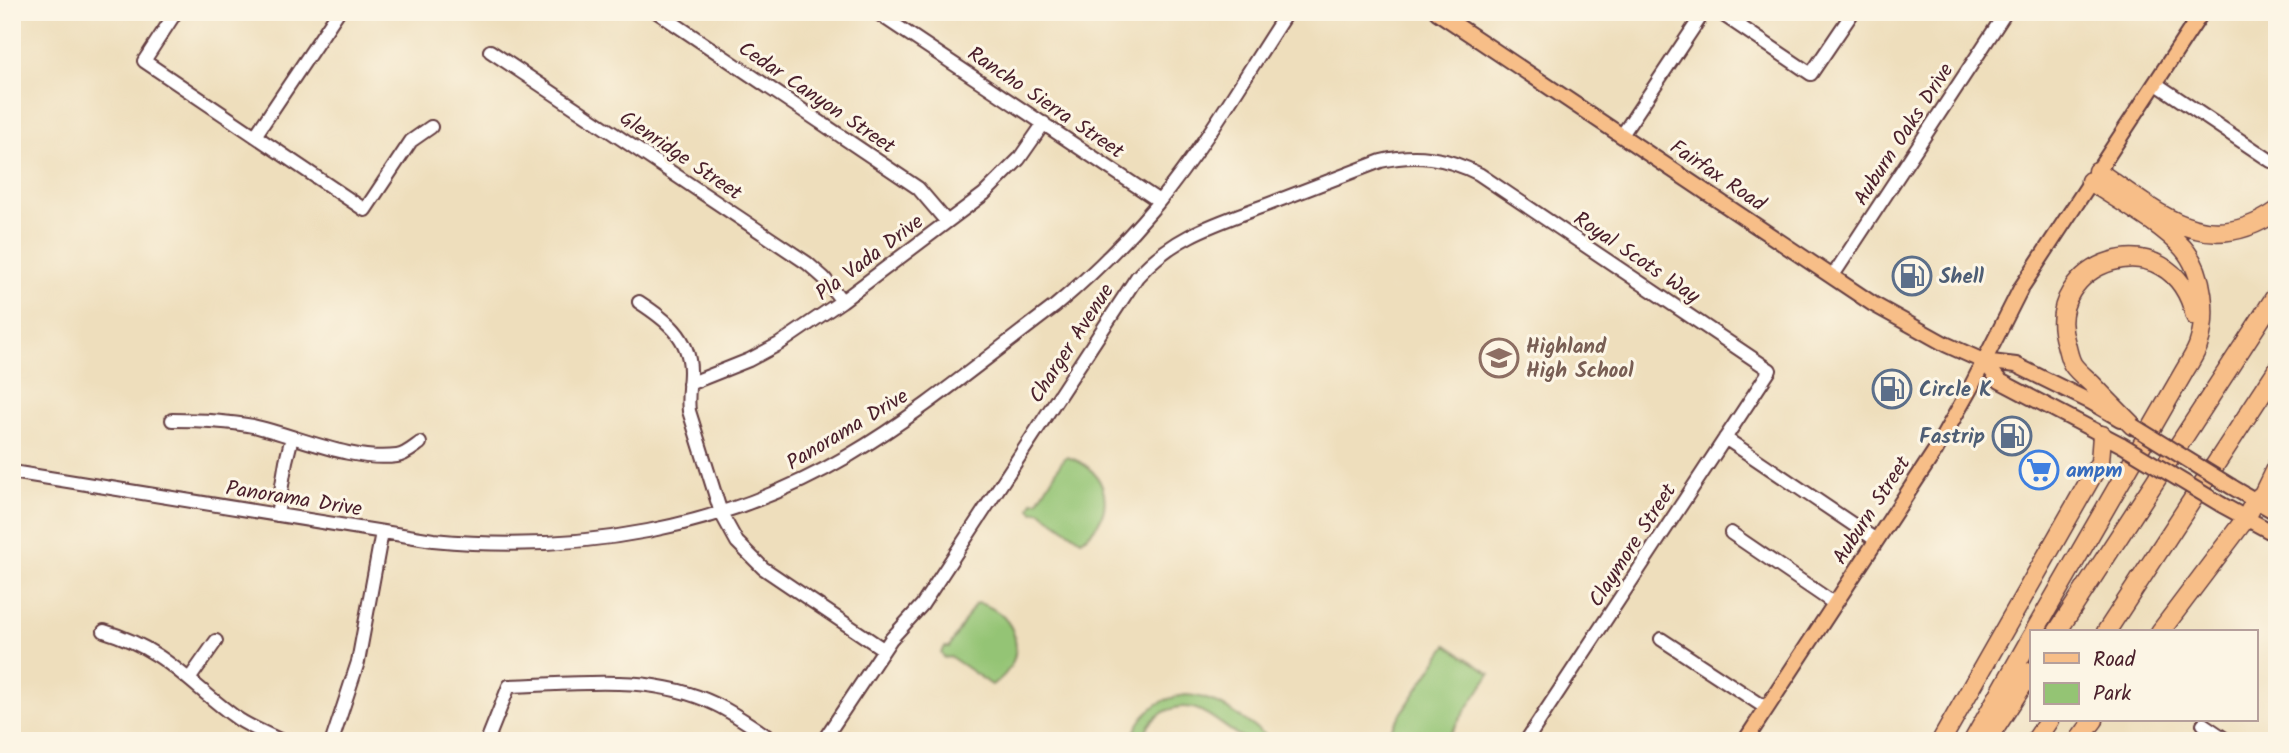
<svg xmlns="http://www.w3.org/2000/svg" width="2289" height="753" font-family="Kalam,sans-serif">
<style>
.green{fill:#94c474;stroke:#6f7250;stroke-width:2}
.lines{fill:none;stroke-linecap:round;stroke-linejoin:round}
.minor-casing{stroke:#633c41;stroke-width:16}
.major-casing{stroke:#633c41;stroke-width:18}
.highway-casing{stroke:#633c41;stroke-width:21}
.minor{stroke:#fff;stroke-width:12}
.major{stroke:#f7be88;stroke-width:14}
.highway{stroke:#f7be88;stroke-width:18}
.major-bridge-casing{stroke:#633c41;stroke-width:18;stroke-linecap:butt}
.major-bridge{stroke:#f7be88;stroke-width:14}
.labels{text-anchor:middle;stroke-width:6;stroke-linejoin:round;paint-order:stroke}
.street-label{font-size:21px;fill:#4a1f2b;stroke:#fcf5e5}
.service-label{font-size:21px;font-weight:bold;fill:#4e5e75;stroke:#fcf5e5;text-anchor:start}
.education-label{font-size:21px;font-weight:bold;fill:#785e54;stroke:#fcf5e5;text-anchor:start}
.shop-label{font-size:21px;font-weight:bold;fill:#366cbe;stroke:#fcf5e5;text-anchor:start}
</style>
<rect width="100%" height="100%" fill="#fcf5e5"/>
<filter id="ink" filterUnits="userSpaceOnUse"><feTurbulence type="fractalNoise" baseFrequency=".0143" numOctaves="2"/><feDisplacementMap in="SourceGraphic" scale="14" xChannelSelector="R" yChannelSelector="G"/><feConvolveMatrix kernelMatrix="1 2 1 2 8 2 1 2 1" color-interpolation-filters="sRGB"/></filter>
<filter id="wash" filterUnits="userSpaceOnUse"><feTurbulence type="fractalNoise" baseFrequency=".00686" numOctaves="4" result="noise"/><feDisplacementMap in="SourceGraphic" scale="28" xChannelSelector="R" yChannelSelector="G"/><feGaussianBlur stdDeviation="1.57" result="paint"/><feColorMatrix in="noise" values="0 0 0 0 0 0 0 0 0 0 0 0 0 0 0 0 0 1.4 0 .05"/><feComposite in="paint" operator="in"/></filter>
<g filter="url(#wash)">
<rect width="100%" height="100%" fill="#eedebc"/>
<path class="green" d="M1067 457C1109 468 1119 516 1081 540L1040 511 1033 512 1030 508 1033 501H1038L1064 458Z
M978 603C1020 613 1030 662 992 685L951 657 944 658 941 653 945 647H949L975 604Z
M1447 645 1490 674 1446 740 1383 741Z
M1186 695C1219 696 1247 723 1274 741 1266 741 1254 743 1247 740 1219 728 1199 694 1164 712 1153 718 1145 729 1142 741H1131C1139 714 1158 698 1186 695Z"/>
</g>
<g filter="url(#ink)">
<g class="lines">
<defs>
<path id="minor" d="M176 12 144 61 365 210 411 141 431 127
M657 12 918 188 947 222
M876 12 1159 201
M1719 12 1811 74 1853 12
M490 51 807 263 824 278 842 301
M2155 83 2271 161
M1622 135 1704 12
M255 136 338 12
M1832 277 2006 12
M639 302C665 319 690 337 690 371 690 385 687 397 689 411L721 513 737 542 763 568 883 649
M689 384 749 360 779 344 842 301 984 194 1019 159 1044 123
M172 420C199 420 226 421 253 426 298 436 351 462 397 456 405 455 413 448 420 443
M1725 438 1876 540
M12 472 433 540C578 554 722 530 848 456 921 413 987 357 1055 306 1092 275 1126 241 1157 204 1206 144 1245 76 1287 12
M277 515 286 461 292 437
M1731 533 1835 604
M104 631C167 650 188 683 238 719 252 728 267 734 282 741
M1661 639 1766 708
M190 678 216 641
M2203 724 2228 741
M332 741 358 662 382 532
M487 741 509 686C577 684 651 673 715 704 736 714 755 728 774 741
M823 741 891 639 922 605 1137 277C1174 235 1218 223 1269 204 1306 190 1344 175 1381 161 1416 153 1446 157 1479 174L1770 370 1526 741"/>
<path id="major" d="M1437 12 1873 304 1945 344 1983 361 2016 365 2091 402 2120 419
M1983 361 2000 381 2122 445
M2232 487 2277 513
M2222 505 2277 535
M1745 741 1935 451 1971 387 2021 288 2202 12"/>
<path id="highway" d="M2097 171C2157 211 2205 261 2277 211
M2133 426C2119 412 2105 398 2092 384 2086 378 2078 372 2073 365 2069 359 2068 351 2066 344 2039 263 2171 214 2195 316
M2034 632 2185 370C2190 362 2195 354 2198 346 2208 316 2204 272 2183 248 2161 223 2118 200 2090 181
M2057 632 2277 294
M2106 632 2277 370
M2160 632 2246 518 2255 501 2263 494 2277 465
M1941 741 2100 462 2102 435
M1973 741 2032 636
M1987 741 2032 671
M2035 741 2049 720
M2078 741 2094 720"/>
</defs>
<use href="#minor" class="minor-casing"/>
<use href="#major" class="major-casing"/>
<use href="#highway" class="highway-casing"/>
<use href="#minor" class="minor"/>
<use href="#major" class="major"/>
<use href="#highway" class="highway"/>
<defs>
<path id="major-bridge" d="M2133 426 2232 487
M2122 445 2222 505"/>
</defs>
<use href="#major-bridge" class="major-bridge-casing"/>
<use href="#major-bridge" class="major-bridge"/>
</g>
</g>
<defs>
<symbol id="fuel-ring" viewBox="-11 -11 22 22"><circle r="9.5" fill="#fcf5e5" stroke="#5c6f8a" stroke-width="1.5"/><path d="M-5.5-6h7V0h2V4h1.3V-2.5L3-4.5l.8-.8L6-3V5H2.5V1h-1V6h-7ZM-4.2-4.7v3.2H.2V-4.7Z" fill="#5c6f8a"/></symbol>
<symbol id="school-ring" viewBox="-11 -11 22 22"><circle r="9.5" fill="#fcf5e5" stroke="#8d6e63" stroke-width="1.5"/><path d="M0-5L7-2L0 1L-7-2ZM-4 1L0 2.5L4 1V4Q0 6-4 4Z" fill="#8d6e63"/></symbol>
<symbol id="supermarket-ring" viewBox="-11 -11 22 22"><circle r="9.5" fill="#fcf5e5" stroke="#3f7fe0" stroke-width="1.5"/><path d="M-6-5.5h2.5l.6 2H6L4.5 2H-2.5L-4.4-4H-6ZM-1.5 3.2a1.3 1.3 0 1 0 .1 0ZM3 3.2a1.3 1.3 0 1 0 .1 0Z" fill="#3f7fe0"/></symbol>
</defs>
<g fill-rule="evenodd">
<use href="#fuel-ring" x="1890" y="254" width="44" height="44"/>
<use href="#school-ring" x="1477" y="336" width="44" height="44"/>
<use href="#fuel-ring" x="1870" y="367" width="44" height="44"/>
<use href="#fuel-ring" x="1990" y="414" width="44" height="44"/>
<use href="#supermarket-ring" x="2017" y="448" width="44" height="44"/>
</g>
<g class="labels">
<g class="street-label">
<text transform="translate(817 97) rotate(34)" y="7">Cedar Canyon Street</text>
<text transform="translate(1046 102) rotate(34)" y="7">Rancho Sierra Street</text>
<text transform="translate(1903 134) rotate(-57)" y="7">Auburn Oaks Drive</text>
<text transform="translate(681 155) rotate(34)" y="7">Glenridge Street</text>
<text transform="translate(1718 175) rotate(34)" y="7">Fairfax Road</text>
<text transform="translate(869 257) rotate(-37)" y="7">Pla Vada Drive</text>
<text transform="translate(1637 257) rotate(34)" y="7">Royal Scots Way</text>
<text transform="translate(1071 343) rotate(-57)" y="7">Charger Avenue</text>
<text transform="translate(847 429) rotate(-31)" y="7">Panorama Drive</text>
<text transform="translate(294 498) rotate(9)" y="7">Panorama Drive</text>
<text transform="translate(1871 510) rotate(-57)" y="7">Auburn Street</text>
<text transform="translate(1632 545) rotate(-57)" y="7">Claymore Street</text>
</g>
<g class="service-label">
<text x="1939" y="283">Shell</text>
<text x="1919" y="396">Circle K</text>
<text x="1985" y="443" text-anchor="end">Fastrip</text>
</g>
<g class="education-label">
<text x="1526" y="353">Highland<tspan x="1526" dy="24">High School</tspan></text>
</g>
<g class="shop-label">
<text x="2066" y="477">ampm</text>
</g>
</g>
<rect width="2289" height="753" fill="none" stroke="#fcf5e5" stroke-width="42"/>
<rect x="2030" y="630" width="228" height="91" fill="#fcf5e5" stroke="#b59f9b" stroke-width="2"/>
<rect x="2044" y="653" width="35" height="10" fill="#f7be88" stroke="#b59f9b" stroke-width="2"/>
<text x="2093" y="666" font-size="21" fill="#4a1f2b">Road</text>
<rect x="2044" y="683" width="35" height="21" fill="#94c474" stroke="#b59f9b" stroke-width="2"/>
<text x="2093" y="700" font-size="21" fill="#4a1f2b">Park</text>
</svg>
